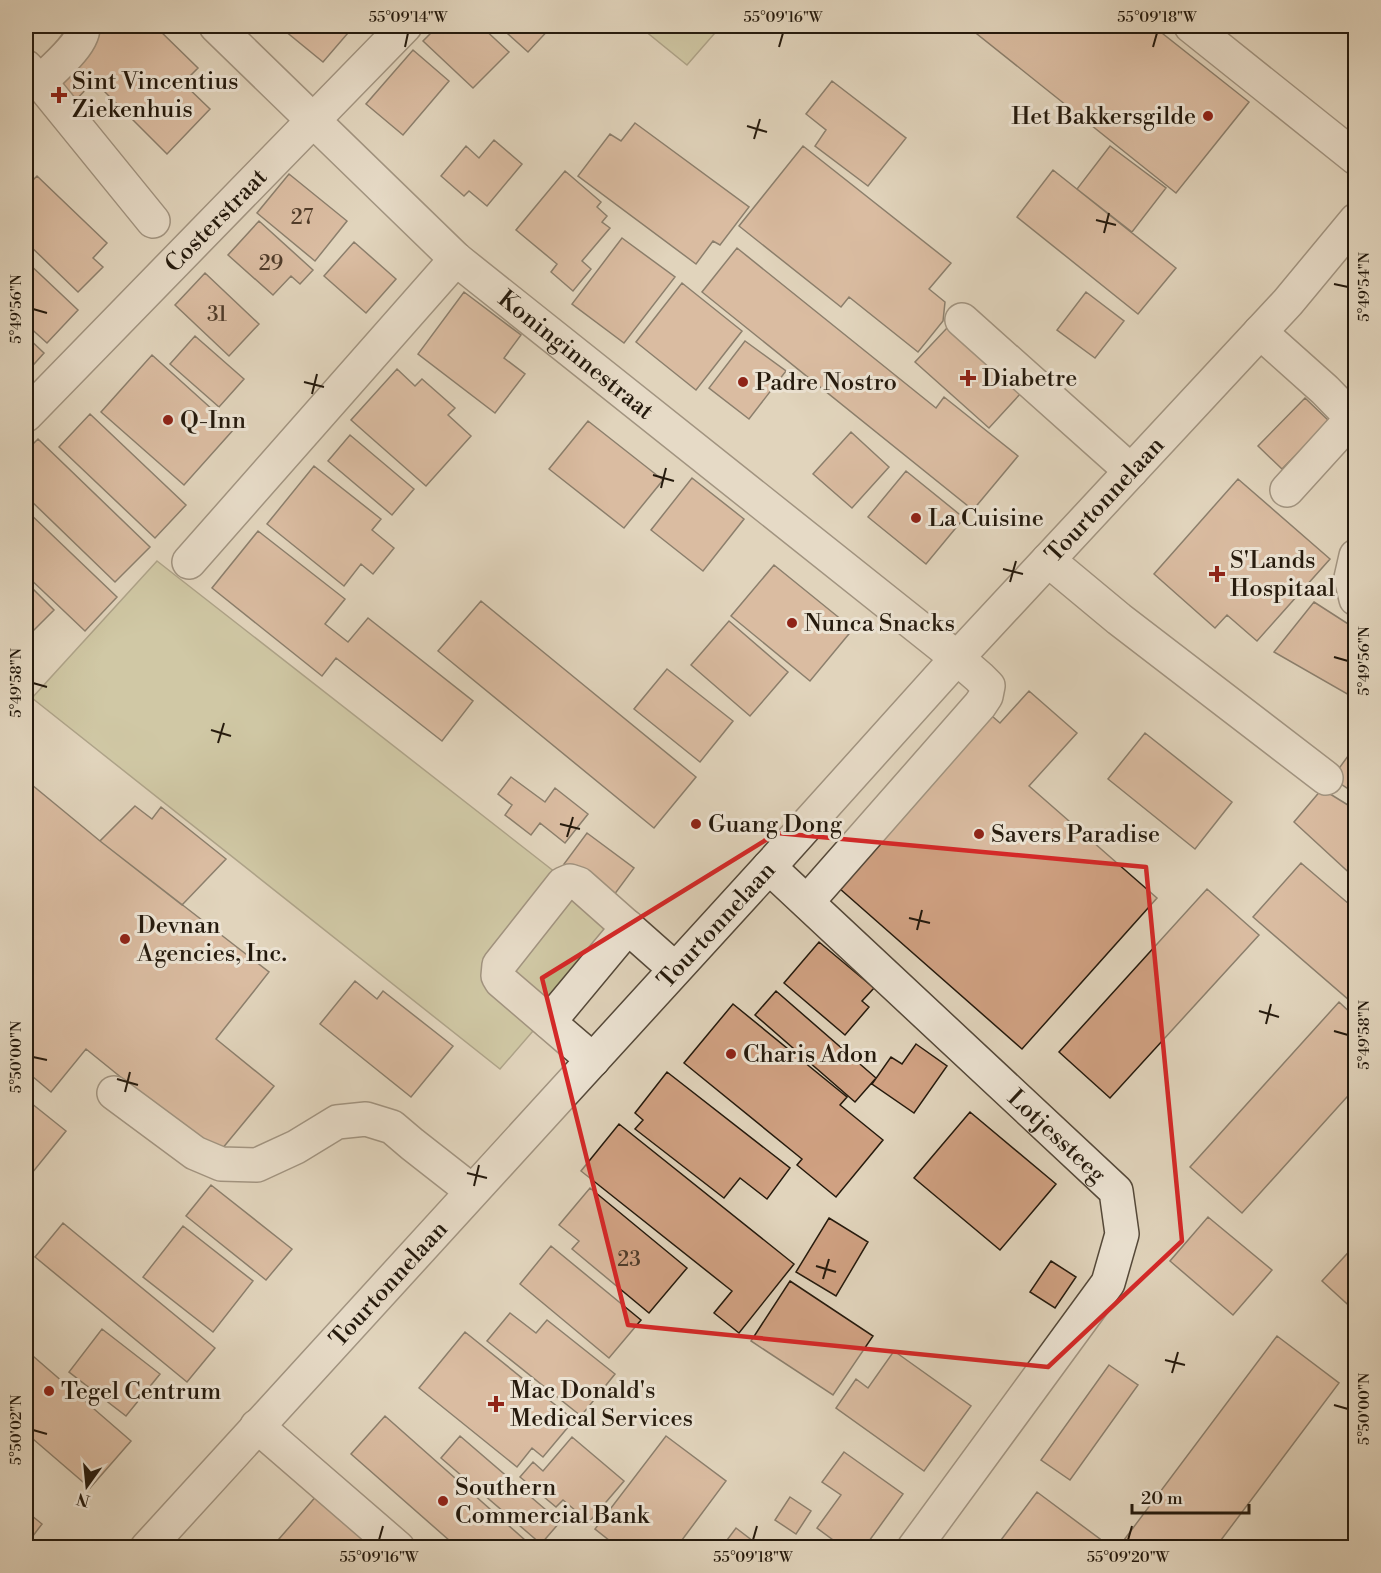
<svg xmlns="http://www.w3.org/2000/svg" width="1381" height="1573" font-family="'Libre Bodoni',serif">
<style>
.green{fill:#bbba8b;stroke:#706a4c;stroke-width:1.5}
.building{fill:#d0a182;stroke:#251a0d;stroke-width:1.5}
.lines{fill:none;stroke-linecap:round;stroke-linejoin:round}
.minor-casing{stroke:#544839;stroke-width:36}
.minor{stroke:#ece3d3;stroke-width:33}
.marked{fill:none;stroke:#d62828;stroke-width:4.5;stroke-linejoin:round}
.ticks{fill:none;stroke:#251a0d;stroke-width:2}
.poi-dot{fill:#8f2418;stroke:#ece3d3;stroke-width:2}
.labels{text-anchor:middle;stroke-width:6;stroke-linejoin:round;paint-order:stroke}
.number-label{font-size:21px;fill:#503c2a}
.poi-label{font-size:24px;fill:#251a0d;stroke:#ece3d3;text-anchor:start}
.street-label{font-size:24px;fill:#251a0d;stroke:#ece3d3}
.neatline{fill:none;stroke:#251a0d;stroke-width:2}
.ticks-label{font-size:15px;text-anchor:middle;fill:#251a0d}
</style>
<rect width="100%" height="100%" fill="#e1d4bc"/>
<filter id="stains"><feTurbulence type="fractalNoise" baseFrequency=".00333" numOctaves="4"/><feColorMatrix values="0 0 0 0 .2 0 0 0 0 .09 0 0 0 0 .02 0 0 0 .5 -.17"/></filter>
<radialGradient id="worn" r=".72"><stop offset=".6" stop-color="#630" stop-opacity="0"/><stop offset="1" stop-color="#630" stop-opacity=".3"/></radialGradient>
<path class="green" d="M639 26H721L687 65Z
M157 561 624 926 500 1069 32 698Z"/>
<path class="building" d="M103 26H155L198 68 183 83 210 109 167 154 94 81 70 106 47 82Z
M279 26H354L323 62Z
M438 26H481L509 52 473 88 423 41Z
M499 26H552L528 52Z
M967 26H1153L1249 102 1176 193Z
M1338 26H1356V38Z
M413 50 449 81 403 135 366 104Z
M832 81 906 138 868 186 815 146 826 130 806 114Z
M635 123 749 207 720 245 713 241 696 264 578 176 610 134 621 141Z
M494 140 522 164 487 206 469 191 464 196 441 176 466 146 479 158Z
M803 146 951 263 929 289 945 302 943 321 918 352 849 297 841 307 739 226Z
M1110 146 1166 188 1132 232 1077 189Z
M1053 170 1176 268 1138 314 1017 217Z
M565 171 601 202 597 207 607 216 602 222 610 228 582 261 591 269 573 291 551 272 557 264 516 230Z
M289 174 347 221 315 261 257 213Z
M37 176 107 243 93 258 103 267 78 292 26 242V187Z
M259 221 313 270 300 284 291 276 273 295 228 255Z
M622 238 675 277 624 343 572 304Z
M354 242 396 279 366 313 324 276Z
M737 248 936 408 944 397 1018 456 973 510 702 292Z
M26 261 78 310 47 343 26 324Z
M205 273 259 324 229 356 175 305Z
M682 283 742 331 696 390 636 342Z
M464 292 521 335 504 358 525 374 495 413 418 354Z
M1086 292 1124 321 1095 358 1057 330Z
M947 328 1021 393 989 428 915 362Z
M26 336 44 353 26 373Z
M195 336 244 379 219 407 170 364Z
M745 341 786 371 749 419 709 388Z
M152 355 234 429 184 485 101 412Z
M397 369 415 386 422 379 455 408 448 415 471 436 426 486 351 420Z
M1305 398 1329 421 1282 469 1258 446Z
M90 414 186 505 155 538 59 447Z
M588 421 663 480 624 528 549 469Z
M851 432 889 467 852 508 813 474Z
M350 435 414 489 392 515 328 461Z
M38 439 150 547 115 582 26 496V451Z
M314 466 381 519 372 530 394 548 373 574 361 564 344 586 267 524Z
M906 471 964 518 926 564 868 517Z
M692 478 744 519 703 571 651 530Z
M1238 479 1330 559 1257 641 1227 615 1215 628 1154 574Z
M26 510 117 597 85 631 26 575Z
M258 531 345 599 325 624 348 642 368 618 473 701 442 741 336 658 322 676 212 588Z
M774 565 853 629 810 681 731 616Z
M26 582 54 610 26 638Z
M481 601 696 777 654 828 438 651Z
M1314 602 1356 629V699L1274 652Z
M729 621 788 672 750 716 691 665Z
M667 669 733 721 700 762 634 709Z
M1029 691 1077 733 1029 786 1157 898 1022 1049 831 881 985 710 1000 723Z
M1145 733 1232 802 1195 849 1108 779Z
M1356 745V794L1332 778Z
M511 777 545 802 555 788 588 814 565 843 540 823 531 835 505 815 512 805 498 794Z
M26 780 100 841 269 972 216 1039 274 1086 217 1155 86 1049 51 1092 26 1071Z
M1322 789 1356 810V879L1294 822Z
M135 806 152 819 161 807 226 859 182 905 100 841Z
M587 833 634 868 611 899 564 864Z
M1301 863 1356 910V1006L1253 917Z
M1207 889 1259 935 1110 1098 1059 1052Z
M819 942 874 988 862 1001 869 1007 845 1035 784 983Z
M355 981 377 999 383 991 453 1046 411 1097 320 1024Z
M776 991 876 1078 855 1102 755 1015Z
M1339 1002 1356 1018V1087L1242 1213 1190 1167Z
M733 1004 847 1097 840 1105 883 1140 836 1197 797 1165 802 1159 684 1063Z
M916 1044 947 1066 914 1113 872 1084 891 1057 902 1064Z
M667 1072 790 1168 767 1199 740 1178 724 1198 635 1129 643 1120 635 1113Z
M26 1099 66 1131 28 1178 26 1176Z
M970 1112 1056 1184 1000 1250 914 1178Z
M619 1124 794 1264 739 1333 714 1313 732 1291 581 1171Z
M211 1185 292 1249 266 1280 186 1216Z
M590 1188 687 1268 649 1313 572 1249 579 1241 559 1225Z
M1208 1217 1272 1270 1233 1315 1170 1261Z
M829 1218 868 1242 836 1296 796 1272Z
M63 1223 215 1348 187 1382 35 1257Z
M183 1226 253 1281 213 1332 143 1277Z
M1356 1244V1312L1322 1281Z
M551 1246 641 1320 609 1358 520 1284Z
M1051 1261 1076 1277 1055 1308 1030 1292Z
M790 1281 873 1336 833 1395 751 1341Z
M510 1313 536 1333 547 1320 615 1374 581 1416 487 1341Z
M102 1329 160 1374 126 1416 69 1372Z
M465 1332 574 1420 543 1457 532 1448 517 1467 419 1388Z
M1277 1336 1339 1383 1215 1548H1118Z
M26 1350 131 1441 90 1488 26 1433Z
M894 1351 971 1406 924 1471 836 1408 856 1379 868 1388Z
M1109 1365 1138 1385 1070 1480 1041 1460Z
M385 1416 534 1548H458L351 1454Z
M460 1436 560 1522 541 1544 441 1458Z
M666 1436 726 1481 676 1548H619L595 1529Z
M572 1437 624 1481 589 1522 563 1500 556 1507 520 1477 533 1462 543 1471Z
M844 1452 903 1494 864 1548H844L817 1528 841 1495 822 1482Z
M1037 1492 1100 1539 1094 1548H995Z
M318 1494 381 1548H289L279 1539Z
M790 1497 811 1511 796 1534 775 1520Z
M26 1511 42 1524 26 1545Z
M736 1528 762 1548H721Z"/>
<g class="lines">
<defs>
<g id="minor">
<path id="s1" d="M216 26 456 259 957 658 979 677 988 686 986 696 980 705 807 902"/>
<path d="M1191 26 1356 158"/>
<path d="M26 67 40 82 153 221"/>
<path d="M40 82C52 70 85 43 83 26"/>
<path d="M962 320 1131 471"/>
<path d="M1260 332 1325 390 1356 422"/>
<path id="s2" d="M26 415 405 26"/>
<path d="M1287 490 1356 414"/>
<path d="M1356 556 1351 578 1356 599"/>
<path d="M1048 560 1119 619 1326 778"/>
<path d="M189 562 456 259"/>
<path id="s3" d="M769 867 1116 1191 1122 1234 1108 1283 914 1548"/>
<path d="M549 1022 628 927"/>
<path d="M593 1060 501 981 498 976 499 965 563 884 570 881 579 884 675 969"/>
<path d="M114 1093 195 1153 221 1164 257 1165 296 1147 337 1122 366 1119 392 1127 412 1144 472 1191"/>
<path d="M257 1426 398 1548"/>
<path id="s4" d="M147 1548 769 867 957 658 1288 302 1356 220"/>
</g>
</defs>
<use href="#minor" class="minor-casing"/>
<use href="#minor" class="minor"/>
</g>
<path d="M0 0H1381V1573H0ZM777 833 1146 867 1182 1241 1048 1367 628 1325 542 978Z" fill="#e1d4bc" fill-opacity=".55" fill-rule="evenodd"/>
<path class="marked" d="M777 833 1146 867 1182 1241 1048 1367 628 1325 542 978Z"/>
<path class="ticks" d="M405 47 408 33M779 47 783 33M1153 47 1157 33M747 126 767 132M754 139 760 119M1096 220 1116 225M1104 233 1109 213M1334 284 1348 287M33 309 47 313M304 382 324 387M312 394 317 374M653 475 674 481M661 488 666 468M1003 569 1023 574M1010 582 1016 561M1334 657 1348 661M33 683 47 687M211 730 231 736M218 743 224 723M560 824 580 829M567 837 573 817M909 918 930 923M917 930 922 910M1259 1011 1279 1017M1266 1024 1271 1004M1334 1031 1348 1035M33 1057 47 1060M117 1079 138 1085M125 1092 130 1072M467 1173 487 1178M474 1186 479 1165M816 1266 836 1272M823 1279 829 1259M1165 1360 1185 1365M1172 1373 1178 1352M1334 1405 1348 1409M33 1430 47 1434M379 1540 383 1526M753 1540 757 1526M1128 1540 1132 1526"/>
<g class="poi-dot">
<path d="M56 86h6v6h6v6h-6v6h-6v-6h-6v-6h6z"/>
<circle cx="1208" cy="116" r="6"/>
<path d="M965 369h6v6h6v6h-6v6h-6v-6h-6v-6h6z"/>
<circle cx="743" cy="382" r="6"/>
<circle cx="168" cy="420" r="6"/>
<circle cx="916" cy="518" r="6"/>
<path d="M1214 565h6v6h6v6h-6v6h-6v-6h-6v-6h6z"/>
<circle cx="792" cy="623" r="6"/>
<circle cx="696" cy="824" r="6"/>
<circle cx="979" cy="834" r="6"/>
<circle cx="125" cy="939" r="6"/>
<circle cx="731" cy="1054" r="6"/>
<circle cx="49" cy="1391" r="6"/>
<path d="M493 1395h6v6h6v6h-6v6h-6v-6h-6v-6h6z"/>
<circle cx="443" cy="1501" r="6"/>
</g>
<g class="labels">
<g class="number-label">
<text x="302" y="224">27</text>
<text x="271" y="270">29</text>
<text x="217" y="321">31</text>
<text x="629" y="1266">23</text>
</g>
<g class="poi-label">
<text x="72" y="89">Sint Vincentius<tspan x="72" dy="28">Ziekenhuis</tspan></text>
<text x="1196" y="124" text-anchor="end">Het Bakkersgilde</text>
<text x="982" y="386">Diabetre</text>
<text x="755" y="390">Padre Nostro</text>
<text x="180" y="428">Q-Inn</text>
<text x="928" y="526">La Cuisine</text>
<text x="1230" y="568">S'Lands<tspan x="1230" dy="28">Hospitaal</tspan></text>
<text x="804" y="631">Nunca Snacks</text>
<text x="708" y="832">Guang Dong</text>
<text x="991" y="842">Savers Paradise</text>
<text x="137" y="933">Devnan<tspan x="137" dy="28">Agencies, Inc.</tspan></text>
<text x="743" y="1062">Charis Adon</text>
<text x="510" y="1398">Mac Donald's<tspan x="510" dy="28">Medical Services</tspan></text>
<text x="61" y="1399">Tegel Centrum</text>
<text x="455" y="1495">Southern<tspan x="455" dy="28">Commercial Bank</tspan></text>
</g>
<g class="street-label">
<text dy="8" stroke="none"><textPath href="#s2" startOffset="272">Costerstraat</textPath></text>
<text dy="8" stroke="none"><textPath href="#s1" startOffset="488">Koninginnestraat</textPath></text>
<text dy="8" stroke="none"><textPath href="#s4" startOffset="1420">Tourtonnelaan</textPath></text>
<text dy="8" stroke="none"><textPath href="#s4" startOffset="844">Tourtonnelaan</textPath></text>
<text dy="8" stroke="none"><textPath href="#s3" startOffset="394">Lotjessteeg</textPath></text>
<text dy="8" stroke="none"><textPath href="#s4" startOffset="358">Tourtonnelaan</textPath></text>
</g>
</g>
<rect width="1381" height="1573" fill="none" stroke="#e1d4bc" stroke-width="66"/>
<g transform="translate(87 1486) rotate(195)" stroke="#ece3d3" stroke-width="4.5" paint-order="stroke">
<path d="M0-4.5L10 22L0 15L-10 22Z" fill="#251a0d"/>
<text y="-9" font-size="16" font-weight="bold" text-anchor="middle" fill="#251a0d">N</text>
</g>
<path d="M1132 1504v9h117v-9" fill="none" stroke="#251a0d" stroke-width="3"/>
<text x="1141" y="1504" font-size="18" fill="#251a0d" stroke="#ece3d3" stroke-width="4.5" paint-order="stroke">20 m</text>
<rect x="33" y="33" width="1315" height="1507" class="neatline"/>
<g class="ticks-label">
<text x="408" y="22">55°09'14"W</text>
<text x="783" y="22">55°09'16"W</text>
<text x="1157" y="22">55°09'18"W</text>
<text transform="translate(1364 287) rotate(-90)" y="5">5°49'54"N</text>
<text transform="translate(16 309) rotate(-90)" y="5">5°49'56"N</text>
<text transform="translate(1364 661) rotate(-90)" y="5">5°49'56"N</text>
<text transform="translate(16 683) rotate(-90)" y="5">5°49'58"N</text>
<text transform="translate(1364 1035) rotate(-90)" y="5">5°49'58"N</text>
<text transform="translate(16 1057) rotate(-90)" y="5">5°50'00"N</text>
<text transform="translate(1364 1409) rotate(-90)" y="5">5°50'00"N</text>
<text transform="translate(16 1430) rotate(-90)" y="5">5°50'02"N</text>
<text x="379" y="1562">55°09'16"W</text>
<text x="753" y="1562">55°09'18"W</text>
<text x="1128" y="1562">55°09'20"W</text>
</g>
<rect width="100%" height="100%" filter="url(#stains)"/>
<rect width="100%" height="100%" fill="url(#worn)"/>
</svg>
